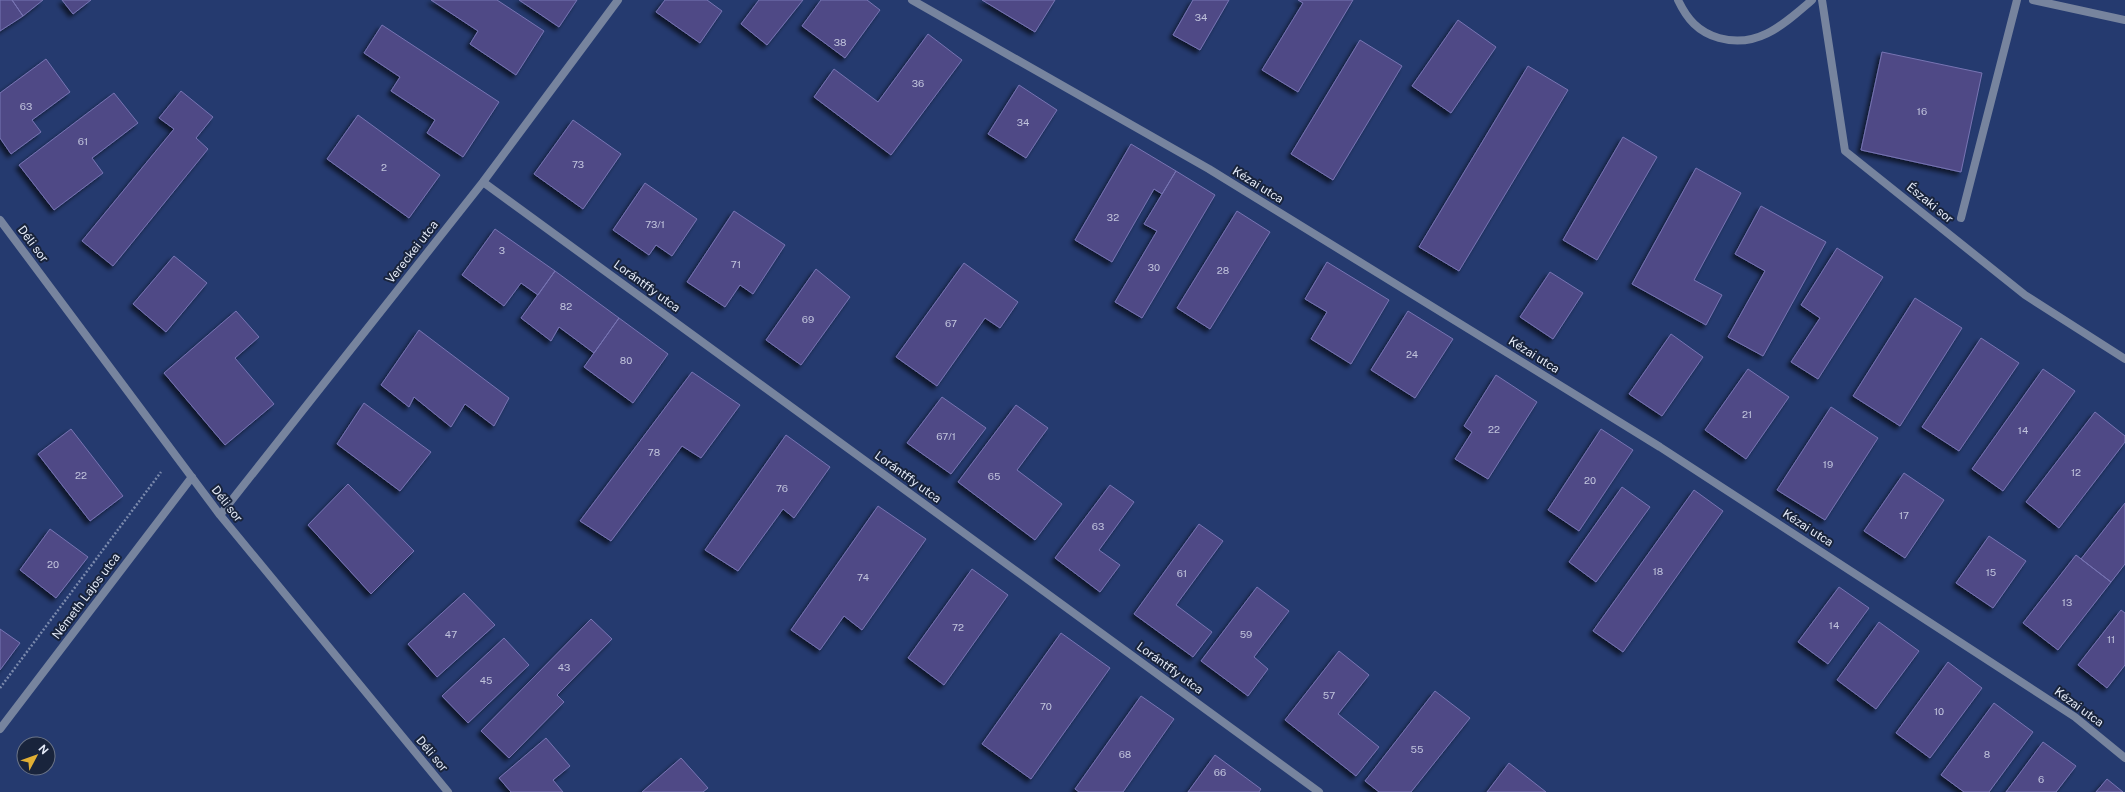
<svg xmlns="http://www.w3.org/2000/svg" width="2125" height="792" font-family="'Public Sans',sans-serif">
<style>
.building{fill:#4f4a86;stroke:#7774b3;filter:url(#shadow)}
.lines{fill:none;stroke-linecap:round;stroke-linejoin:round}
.path{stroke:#7b8aad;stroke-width:2.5;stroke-dasharray:2 2;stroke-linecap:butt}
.lane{stroke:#77849e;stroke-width:8}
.street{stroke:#77849e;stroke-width:8}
.labels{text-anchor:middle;stroke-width:4;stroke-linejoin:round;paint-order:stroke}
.number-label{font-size:10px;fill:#c0c3dc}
.street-label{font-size:12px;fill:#e5ebf8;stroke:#19243c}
</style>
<defs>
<filter id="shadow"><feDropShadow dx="-3.5" dy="3.5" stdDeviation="2" flood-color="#0009"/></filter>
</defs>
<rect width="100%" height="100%" fill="#253a6f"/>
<path class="building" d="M0 0H12L23 16 0 31Z
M12 0H43L23 16Z
M62 0H91L73 14Z
M431 0H497L544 31 516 75 470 44 478 31Z
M519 0H577L559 27Z
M665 0H707L722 11 700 43 656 12Z
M759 0H803L767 45 741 24Z
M821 0H867L880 10 845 58 802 26Z
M982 0H1055L1035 32Z
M1193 0H1229L1200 50 1173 35Z
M1298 0H1353L1298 92 1262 70 1303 3Z
M1458 20 1496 47 1451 113 1412 86Z
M382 25 499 102 463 157 427 133 435 120 391 91 400 77 364 53Z
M928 34 962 60 891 155 814 97 834 69 878 102Z
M1360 40 1402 66 1333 180 1291 154Z
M1882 52 1982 73 1961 172 1861 150Z
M46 59 70 92 32 120 41 132 11 154 0 138V93Z
M1528 66 1568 90 1459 271 1419 247Z
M1019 85 1057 110 1026 158 988 134Z
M181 91 213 117 196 138 208 149 113 266 82 241 174 129 159 118Z
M114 93 138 123 92 158 103 173 54 210 19 165Z
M358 115 440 175 409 218 327 159Z
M573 120 621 154 583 209 534 174Z
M1623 137 1657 157 1597 260 1563 240Z
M1131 144 1176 171 1162 194 1154 189 1112 262 1075 240Z
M1696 168 1741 193 1694 280 1722 295 1706 325 1632 284Z
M1176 171 1215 195 1142 318 1115 302 1157 231 1144 224Z
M645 183 697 219 672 256 656 245 649 255 613 230Z
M1761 206 1826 242 1763 356 1728 337 1765 271 1735 254Z
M734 211 785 245 753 294 740 285 725 307 687 282Z
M1237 211 1270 232 1210 329 1177 308Z
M495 229 555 271 538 295 521 283 504 306 462 275Z
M1837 248 1883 277 1818 379 1791 362 1820 318 1801 305Z
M174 256 207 283 166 332 133 304Z
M1327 262 1389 300 1351 364 1311 339 1327 312 1305 299Z
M964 263 1018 302 1000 328 985 318 937 386 896 357Z
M816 269 850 297 801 365 766 340Z
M555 271 619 318 594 353 559 327 551 341 521 318Z
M1550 272 1583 293 1553 339 1520 317Z
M1915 298 1962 328 1900 426 1853 396Z
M236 311 259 337 235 358 274 404 225 445 164 373Z
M1408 311 1453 339 1415 398 1371 370Z
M619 318 668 354 633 403 584 367Z
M419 330 509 398 494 426 465 404 451 427 414 397 409 407 381 385Z
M1671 334 1703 357 1662 416 1629 394Z
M1981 338 2019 363 1959 451 1922 427Z
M1748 369 1789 397 1746 459 1705 430Z
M2043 369 2075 391 2003 491 1972 469Z
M692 372 740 405 701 458 682 446 611 541 580 521Z
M1496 375 1537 402 1488 479 1455 459 1472 432 1464 426Z
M942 397 986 428 951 474 907 443Z
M364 403 431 452 400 491 337 444Z
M1016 405 1048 428 1017 470 1062 504 1035 540 958 482Z
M1831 407 1878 438 1825 520 1777 490Z
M2095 412 2125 436V442L2059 528 2026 502Z
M71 429 123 496 90 521 38 454Z
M1601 429 1633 450 1579 531 1548 510Z
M786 435 830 467 794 518 783 509 738 571 705 550Z
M1904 473 1944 500 1905 558 1864 531Z
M348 484 414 551 371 594 308 525Z
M1110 485 1134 502 1099 550 1120 565 1100 592 1055 558Z
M1622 487 1650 507 1596 582 1569 562Z
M1694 490 1723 511 1623 652 1593 631Z
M2125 503V564L2111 582 2081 559Z
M878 506 926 539 862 630 844 616 820 650 791 630Z
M1199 524 1223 541 1176 605 1212 632 1193 657 1134 614Z
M50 529 88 557 56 598 20 570Z
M1989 536 2026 561 1993 608 1956 583Z
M2076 555 2111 582 2058 650 2023 623Z
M972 569 1008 595 944 685 908 658Z
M1257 587 1289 611 1254 657 1268 669 1248 696 1201 661Z
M1839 587 1869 608 1828 664 1798 642Z
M464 593 495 625 437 677 408 644Z
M2121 610 2125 613V665L2107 688 2078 665Z
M591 619 612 639 557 695 564 702 509 758 481 731Z
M1879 622 1919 651 1876 709 1837 680Z
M0 629 20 643 0 670Z
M1061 633 1110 668 1031 779 982 744Z
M504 638 529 665 468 723 442 696Z
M1339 651 1369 675 1338 714 1379 747 1356 776 1285 720Z
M1948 662 1982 688 1930 758 1896 733Z
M1435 691 1470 718 1411 792H1379L1365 781Z
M1141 696 1174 719 1123 792H1079L1075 789Z
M1994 703 2033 732 1989 792H1964L1941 775Z
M546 738 570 766 553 780 563 792H511L499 778Z
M2043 742 2076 766 2056 792H2006Z
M1215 755 1261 789 1259 792H1188Z
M681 758 708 788 703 792H642Z
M1509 763 1546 792H1487Z
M2107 779 2123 792H2096Z"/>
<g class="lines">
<path class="path" d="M0 688 161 472"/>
<path class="lane" d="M1678 0C1687 19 1698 32 1719 38 1758 49 1784 24 1812 0
M1961 218 2017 0"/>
<path class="street" d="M912 0 1209 169 1660 447 2075 717 2125 758
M1822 0 1845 151 2025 295 2125 359
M2033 0 2125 20
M483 182 1319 792
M0 220 220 515 448 792
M220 515 483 182 618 0
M0 729 192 477"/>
</g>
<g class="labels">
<g class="number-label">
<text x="1201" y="21">34</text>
<text x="840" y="46">38</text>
<text x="918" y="87">36</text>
<text x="26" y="110">63</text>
<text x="1922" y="115">16</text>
<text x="1023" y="126">34</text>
<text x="83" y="145">61</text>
<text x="578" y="168">73</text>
<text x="384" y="171">2</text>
<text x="1113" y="221">32</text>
<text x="655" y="228">73/1</text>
<text x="502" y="254">3</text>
<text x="736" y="268">71</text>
<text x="1154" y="271">30</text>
<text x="1223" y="274">28</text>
<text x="566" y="310">82</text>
<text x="808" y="323">69</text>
<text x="951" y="327">67</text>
<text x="1412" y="358">24</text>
<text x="626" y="364">80</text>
<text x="1747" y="418">21</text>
<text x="1494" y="433">22</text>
<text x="2023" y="434">14</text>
<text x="946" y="440">67/1</text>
<text x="654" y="456">78</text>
<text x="1828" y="468">19</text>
<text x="2076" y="476">12</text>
<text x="81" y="479">22</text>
<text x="994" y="480">65</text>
<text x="1590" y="484">20</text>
<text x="782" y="492">76</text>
<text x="1904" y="519">17</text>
<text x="1098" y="530">63</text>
<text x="53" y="568">20</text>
<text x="1658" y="575">18</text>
<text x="1991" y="576">15</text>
<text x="1182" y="577">61</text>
<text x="863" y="581">74</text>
<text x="2067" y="606">13</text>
<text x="1834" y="629">14</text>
<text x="958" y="631">72</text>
<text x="451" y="638">47</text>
<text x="1246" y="638">59</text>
<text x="2111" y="643">11</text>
<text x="564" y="671">43</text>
<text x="486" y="684">45</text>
<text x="1329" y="699">57</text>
<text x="1046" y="710">70</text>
<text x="1939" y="715">10</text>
<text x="1417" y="753">55</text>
<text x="1125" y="758">68</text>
<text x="1987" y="758">8</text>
<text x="1220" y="776">66</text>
<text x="2041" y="783">6</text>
</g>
<g class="street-label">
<text transform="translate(1258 185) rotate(32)" y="4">Kézai utca</text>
<text transform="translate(1930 203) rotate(39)" y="4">Északi sor</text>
<text transform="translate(33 244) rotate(53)" y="4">Déli sor</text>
<text transform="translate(412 252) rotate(-52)" y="4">Vereckei utca</text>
<text transform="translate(647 286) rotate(36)" y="4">Lorántffy utca</text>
<text transform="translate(1534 355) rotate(32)" y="4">Kézai utca</text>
<text transform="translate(908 477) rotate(36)" y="4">Lorántffy utca</text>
<text transform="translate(227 504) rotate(52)" y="4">Déli sor</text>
<text transform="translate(1808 528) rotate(33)" y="4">Kézai utca</text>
<text transform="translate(86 596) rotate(-53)" y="4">Németh Lajos utca</text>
<text transform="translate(1170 668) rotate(36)" y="4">Lorántffy utca</text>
<text transform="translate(2079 707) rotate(36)" y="4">Kézai utca</text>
<text transform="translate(432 754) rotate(50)" y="4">Déli sor</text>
</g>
</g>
<g transform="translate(36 756) rotate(49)"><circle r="19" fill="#19243c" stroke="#6b7487"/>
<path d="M0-3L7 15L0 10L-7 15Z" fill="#e1af34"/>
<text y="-6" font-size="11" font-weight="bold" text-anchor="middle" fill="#e5ebf8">N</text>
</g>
</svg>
